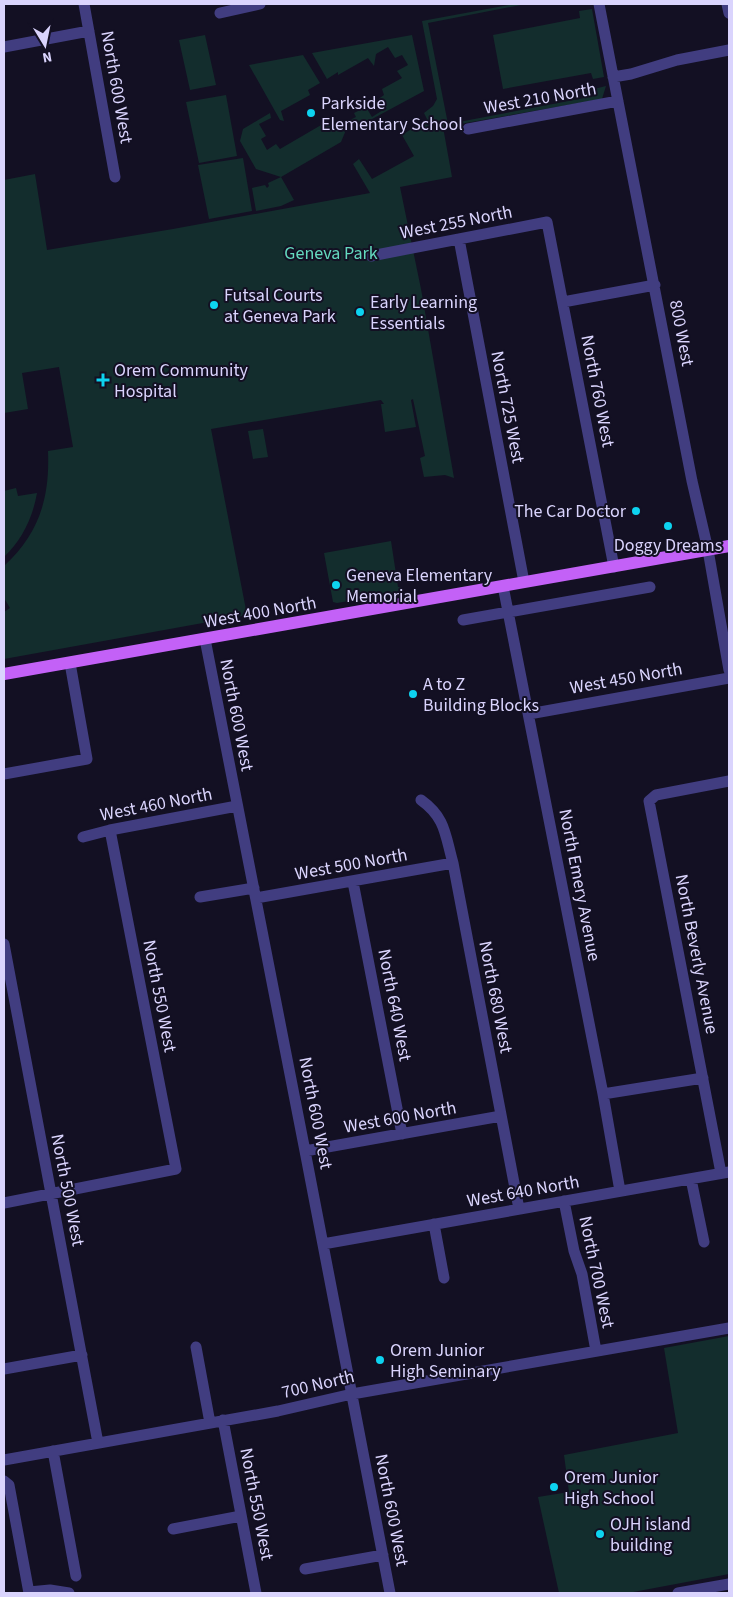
<svg xmlns="http://www.w3.org/2000/svg" width="733" height="1597" font-family="'Source Sans 3',sans-serif">
<style>
.green{fill:#132d2d}
.lines{fill:none;stroke-linecap:round;stroke-linejoin:round}
.minor{stroke:#413d80;stroke-width:11}
.major{stroke:#c361f7;stroke-width:12}
.poi-dot{fill:#0dd3f0;stroke:#131023;stroke-width:2}
.labels{text-anchor:middle;stroke-width:4;stroke-linejoin:round;paint-order:stroke}
.street-label{font-size:18px;fill:#dad4fd;stroke:#131023}
.poi-label{font-size:18px;fill:#dad4fd;stroke:#131023;text-anchor:start}
.park-label{font-size:18px;fill:#64d9bf;stroke:#131023}
</style>
<rect width="100%" height="100%" fill="#131023"/>
<path class="green" d="M514 4H526L428 23 448 124 595 96 594 89 606 86 602 99 443 127 452 177 400 187 421 289 454 478 445 475 424 477 420 458 425 456 413 399 411 400 416 427 385 432 381 404H384L381 400 211 429 247 615 4 659V612L10 608 4 598V566C39 534 50 498 48 451L73 447 59 367 22 373 28 409 4 413V180L35 174 47 250 173 229 370 193 353 164 359 159 372 179 414 156 402 135 427 119 424 113 433 106 437 99 422 21Z
M592 9 604 77 593 79 591 73 503 89 493 35 580 18 579 11Z
M205 35 216 85 190 90 179 40Z
M412 35 424 91 361 125 352 124 350 120 356 117 354 113 366 107 372 117 383 110 377 100 384 95 382 89 402 78 397 71 408 65 402 55 395 58 388 47 376 54 374 66 368 58 338 75V72L327 79 312 53Z
M303 55 320 83 308 90 310 95 281 111 284 121 280 120 249 65Z
M226 95 237 156 199 163 186 102Z
M270 113 271 118 259 124 266 136 261 139 267 150 276 144 280 149 328 121 333 130 343 124 346 130 341 142 281 177 294 200 281 206 256 211 252 188 265 185 267 188 269 186 268 183 281 177 256 169 240 141 243 129Z
M243 158 252 211 209 219 198 165Z
M263 429 268 457 253 459 248 431Z
M16 488 18 496 37 493C33 517 22 540 4 557V491Z
M391 541 398 587H402L401 592 337 603 333 602 324 553Z
M729 1336V1574L628 1593H559L538 1497 569 1492 564 1455 678 1433 664 1348Z"/>
<g class="lines">
<path class="minor" d="M84 4 115 177
M599 4 692 481 708 550 729 670
M727 4 729 13
M220 13 260 4
M4 47 89 31
M613 77 631 74 677 60 729 50
M468 129 618 101
M459 239 524 582
M371 256 547 222 614 567
M563 302 655 285
M503 586 603 1094 620 1191
M463 620 650 587
M205 639 305 1151 390 1593
M529 714 729 678
M4 774 87 759 70 663
M421 800C446 818 445 835 453 863L519 1209
M83 837 110 830 237 806
M353 882 402 1134
M200 897 254 888
M256 898 453 863
M4 944 98 1443
M603 1094 703 1078
M305 1151 501 1116
M721 1173 649 801 656 795 729 781
M691 1179 704 1242
M564 1201 574 1251 582 1274 596 1351
M4 1203 176 1169 110 830
M434 1224 444 1278
M323 1244 729 1172
M196 1347 210 1423
M4 1369 82 1355
M223 1420 256 1593
M53 1451 76 1576
M4 1460 278 1411 352 1394 729 1328
M4 1481 9 1485 29 1593
M173 1529 241 1516
M305 1569 383 1555
M29 1592 50 1590 69 1593
M678 1593 729 1584"/>
<path class="major" d="M4 674 729 546"/>
</g>
<g class="poi-dot">
<circle cx="311" cy="113" r="5"/>
<circle cx="214" cy="305" r="5"/>
<circle cx="360" cy="312" r="5"/>
<path d="M100.5 372.5h5v5h5v5h-5v5h-5v-5h-5v-5h5z"/>
<circle cx="636" cy="511" r="5"/>
<circle cx="668" cy="526" r="5"/>
<circle cx="336" cy="585" r="5"/>
<circle cx="413" cy="694" r="5"/>
<circle cx="380" cy="1360" r="5"/>
<circle cx="554" cy="1487" r="5"/>
<circle cx="600" cy="1534" r="5"/>
</g>
<g class="labels">
<g class="street-label">
<text transform="translate(117 87) rotate(80)" y="6">North 600 West</text>
<text transform="translate(540 98) rotate(-10)" y="6">West 210 North</text>
<text transform="translate(456 222) rotate(-11)" y="6">West 255 North</text>
<text transform="translate(682 333) rotate(79)" y="6">800 West</text>
<text transform="translate(598 391) rotate(79)" y="6">North 760 West</text>
<text transform="translate(508 407) rotate(79)" y="6">North 725 West</text>
<text transform="translate(260 612) rotate(-10)" y="6">West 400 North</text>
<text transform="translate(626 678) rotate(-10)" y="6">West 450 North</text>
<text transform="translate(237 715) rotate(79)" y="6">North 600 West</text>
<text transform="translate(156 804) rotate(-11)" y="6">West 460 North</text>
<text transform="translate(351 864) rotate(-10)" y="6">West 500 North</text>
<text transform="translate(580 885) rotate(79)" y="6">North Emery Avenue</text>
<text transform="translate(697 954) rotate(79)" y="6">North Beverly Avenue</text>
<text transform="translate(160 996) rotate(79)" y="6">North 550 West</text>
<text transform="translate(496 997) rotate(79)" y="6">North 680 West</text>
<text transform="translate(395 1005) rotate(79)" y="6">North 640 West</text>
<text transform="translate(316 1113) rotate(79)" y="6">North 600 West</text>
<text transform="translate(400 1117) rotate(-10)" y="6">West 600 North</text>
<text transform="translate(68 1190) rotate(79)" y="6">North 500 West</text>
<text transform="translate(523 1191) rotate(-10)" y="6">West 640 North</text>
<text transform="translate(597 1272) rotate(78)" y="6">North 700 West</text>
<text transform="translate(318 1384) rotate(-13)" y="6">700 North</text>
<text transform="translate(257 1504) rotate(79)" y="6">North 550 West</text>
<text transform="translate(392 1510) rotate(79)" y="6">North 600 West</text>
</g>
<g class="poi-label">
<text x="321" y="109">Parkside<tspan x="321" dy="21">Elementary School</tspan></text>
<text x="224" y="301">Futsal Courts<tspan x="224" dy="21">at Geneva Park</tspan></text>
<text x="370" y="308">Early Learning<tspan x="370" dy="21">Essentials</tspan></text>
<text x="114" y="376">Orem Community<tspan x="114" dy="21">Hospital</tspan></text>
<text x="626" y="517" text-anchor="end">The Car Doctor</text>
<text x="668" y="551" text-anchor="middle">Doggy Dreams</text>
<text x="346" y="581">Geneva Elementary<tspan x="346" dy="21">Memorial</tspan></text>
<text x="423" y="690">A to Z<tspan x="423" dy="21">Building Blocks</tspan></text>
<text x="390" y="1356">Orem Junior<tspan x="390" dy="21">High Seminary</tspan></text>
<text x="564" y="1483">Orem Junior<tspan x="564" dy="21">High School</tspan></text>
<text x="610" y="1530">OJH island<tspan x="610" dy="21">building</tspan></text>
</g>
<g class="park-label">
<text x="331" y="259">Geneva Park</text>
</g>
</g>
<rect width="733" height="1597" fill="none" stroke="#dad4fd" stroke-width="10"/>
<g transform="translate(45 45) rotate(170)" stroke="#131023" stroke-width="4" paint-order="stroke">
<path d="M0-4L9 19L0 12L-9 19Z" fill="#dad4fd"/>
<text y="-8" font-size="14" font-weight="bold" text-anchor="middle" fill="#dad4fd">N</text>
</g>
</svg>
